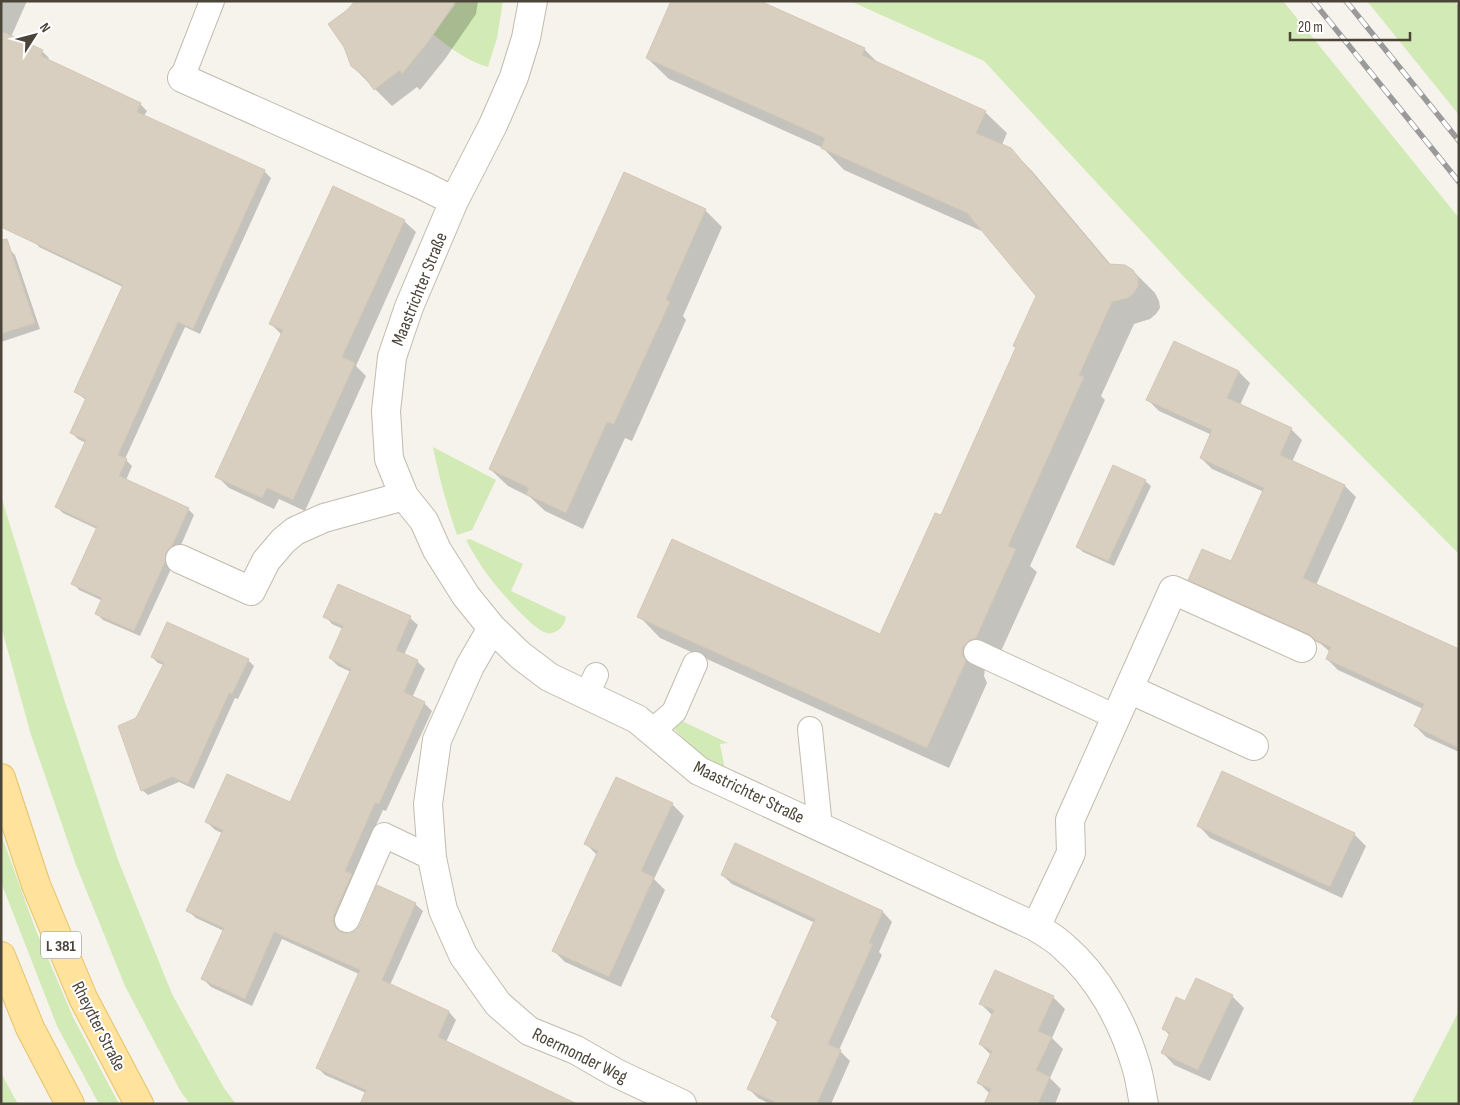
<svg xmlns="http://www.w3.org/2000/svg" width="1460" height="1105" font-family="'Sofia Sans Condensed',sans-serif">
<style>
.green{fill:#d2eab5}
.shadow{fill:#0003}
.building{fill:#d8cfc1;stroke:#d3c7b4}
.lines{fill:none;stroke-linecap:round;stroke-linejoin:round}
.service-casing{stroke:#c2bbae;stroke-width:26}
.minor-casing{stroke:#c2bbae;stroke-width:30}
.primary-casing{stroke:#e6c16a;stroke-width:30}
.service{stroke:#fff;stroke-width:24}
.minor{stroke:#fff;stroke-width:28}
.primary{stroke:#ffe39c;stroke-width:28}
.rail-casing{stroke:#9a9a9a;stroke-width:5.5}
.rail{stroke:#fff;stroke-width:4;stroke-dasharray:11;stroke-linecap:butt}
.labels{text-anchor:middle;stroke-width:4;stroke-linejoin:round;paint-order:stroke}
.shield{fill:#fff;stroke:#817c74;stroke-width:1}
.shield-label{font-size:16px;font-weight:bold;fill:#4b4439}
.street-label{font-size:18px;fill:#4b4439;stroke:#fff}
</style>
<rect width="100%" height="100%" fill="#f6f3ec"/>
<path class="green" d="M453 1H503L497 38 488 67C467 61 450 48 433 34L455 5Z
M850 1H1283L1459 218V554L1184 277 984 61Z
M1367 1H1454L1459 7V115Z
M433 447 496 480 472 530 457 535C447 506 439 478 433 447Z
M1 496 64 699 118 860 172 994 224 1088 236 1104H190L181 1092 125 986 76 865 31 735 1 626Z
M470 539 523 564 511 591 566 617C565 624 561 629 555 632 552 633 550 634 547 633 532 630 491 581 482 567 476 558 471 549 466 540Z
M682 721 728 743 720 744 725 769 704 759 673 728Z
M1 834 35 928 73 1017 119 1104H99L57 1026 1 882Z
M1459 1011V1104H1411Z
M1 1073 18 1104H1Z"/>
<path class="shadow" d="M1 1H27L11 37 42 51 49 58 47 61 140 104 147 111 144 116 264 171 271 178 200 334 185 327 125 459 132 466 126 480 188 509 194 515 178 552 171 560V569L140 636 103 620 97 614 103 601 79 590 73 583 97 529 63 513 57 507 86 443 78 439 72 433 86 400 76 392 123 287 39 247 1 200Z
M357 1H478L476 14 445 59 420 90 417 87 392 106 352 66 348 10Z
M756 1 864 49 880 65 985 112 1007 133 1002 145 1010 149 1032 171 1112 266 1133 271 1155 293 1159 301 1160 308 1156 314 1150 319 1134 324 1101 396 1105 400 1030 566 1037 572 997 660 985 669 984 676 987 683 949 768 660 638 639 616 881 635 941 517 1017 348 1037 296 984 232 844 170 823 148 669 79 647 58Z
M705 210 722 227 683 316 686 320 632 441 625 438 583 529 545 511 530 497 508 486 490 469Z
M404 221 416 232 356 366 366 376 305 511 279 499 274 509 229 488 217 476 282 335 271 324Z
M10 250 15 255 40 329 1 342V253Z
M1174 343 1239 372 1250 383 1240 405 1291 429 1302 440 1292 462 1345 486 1356 497 1316 585 1459 676V752L1426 737 1415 726 1423 709 1338 670 1327 659 1330 652 1321 644 1201 590 1190 580 1231 563 1264 492 1212 469 1201 458 1212 435 1159 411 1148 400Z
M1145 481 1151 486 1114 566 1083 552 1077 546Z
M325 616 410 618 418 625 404 655 417 661 425 669 412 698 424 703 432 711 386 811 383 810 353 877 359 883 342 923 341 930 342 934 348 935 415 904 423 911 390 985 449 1012 456 1020 446 1042 366 1093 325 1075 317 1067 359 974 282 939 252 1006 211 987 203 979 224 931 196 918 188 911 222 833 215 830 207 822 291 804 351 672 338 666 330 658 343 629 332 624Z
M152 657 248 660 254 666 238 699 235 698 194 789 179 782 148 795 142 790 137 719 164 665 158 663Z
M672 804 684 816 654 879 665 890 621 987 565 962 553 950 597 855 586 844Z
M1199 826 1354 834 1366 846 1342 898 1210 838Z
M736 845 883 912 892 922 879 952 882 955 839 1050 850 1061 831 1104H770L758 1098 749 1089 778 1023 772 1017 815 923 732 884 722 875Z
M1232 996 1244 1008 1210 1081 1174 1065 1163 1053 1170 1036 1163 1028 1186 1002Z
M1053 997 1065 1009 1052 1038 1063 1049 1050 1078 1061 1089 1055 1104H985L990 1094 979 1083 991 1055 980 1044 993 1016 981 1004Z"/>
<path class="building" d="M355 1H456L428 42 402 74 400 70 374 90 364 76 351 66 344 47 328 24 347 10Z
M671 1H760L865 48 862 55 986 111 976 133 1011 148 1109 264 1125 265 1133 270 1138 278V286L1134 293 1128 298 1112 302 1079 375 1084 377 1008 546 1016 549 976 638 969 641 963 647 962 654 966 661 927 748 637 617 672 539 880 634 935 513 941 515 1016 347 1013 346 1036 296 967 213 821 148 825 138 646 58Z
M1 31 43 50 41 56 141 103 137 112 265 170 193 329 178 322 118 455 127 459 119 476 189 508 172 546 166 553 165 562 134 631 95 614 102 598 71 584 97 527 55 507 86 440 70 433 86 398 74 392 123 285 1 227Z
M624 172 706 209 666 299 670 302 614 424 607 422 566 513 526 494 529 488 489 469Z
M333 186 405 220 342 357 355 363 293 500 267 488 262 498 215 477 283 330 269 324Z
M7 239 35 323 1 334V240Z
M1174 341 1239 371 1227 398 1292 428 1280 455 1345 485 1303 578 1459 649V748L1414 726 1424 704 1326 659 1331 647 1315 640 1308 634 1188 580 1202 549 1231 561 1264 488 1200 458 1212 430 1146 400Z
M1113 465 1146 480 1108 561 1076 547Z
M338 584 411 616 396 650 418 660 404 692 425 702 379 804 375 803 345 871 352 874 334 915 333 921 336 928 341 932 348 934 356 931 360 925 377 885 416 903 382 980 449 1011 438 1037 577 1104H360L366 1090 316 1068 360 970 274 932 245 999 201 979 224 928 186 911 223 830 205 822 227 774 290 802 351 669 329 658 343 626 323 617Z
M167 622 249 659 232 694 229 693 188 784 172 777 141 791 118 726 136 718 164 663 151 657Z
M1222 771 1355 833 1330 887 1197 826Z
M616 777 673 803 641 871 654 877 609 977 552 951 598 851 584 844Z
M735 843 883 911 869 943 873 944 828 1044 841 1050 817 1104H779L747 1089 778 1021 771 1017 815 919 721 875Z
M995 970 1054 996 1038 1031 1052 1037 1036 1070 1050 1077 1038 1104H984L991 1089 977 1083 992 1051 979 1044 994 1010 979 1004Z
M1196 978 1233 995 1198 1070 1161 1053 1170 1033 1162 1029 1176 997 1185 1001Z"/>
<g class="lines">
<defs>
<path id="service" d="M182 78 212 1
M976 652 1116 717
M586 696 596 675
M810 729 820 827
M652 731 674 712 695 664
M347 920 384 835 432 858"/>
<path id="minor" d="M533 1 526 38 514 77 493 125 454 201 409 307 392 357 386 411 389 459 404 496 424 521 437 550 466 596 492 628 520 655 549 677 637 719 699 771 1036 927C1045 933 1056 939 1064 947 1099 977 1123 1022 1136 1066 1140 1078 1141 1091 1144 1104
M182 78 422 185 454 201
M180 559 251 591 266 561 283 541 295 531 324 518 404 496
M492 628 470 666 437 740 428 804 432 858 443 910 463 955 498 1004 529 1031 576 1050 616 1073 682 1104
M1129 689 1254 746
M1036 927 1071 853 1070 820 1173 590 1302 648"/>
<path id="primary" d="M1 778 36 885 83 998 139 1104
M1 956 30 1028 70 1104"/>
</defs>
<use href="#service" class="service-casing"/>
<use href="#minor" class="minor-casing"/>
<use href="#primary" class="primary-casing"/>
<use href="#service" class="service"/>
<use href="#minor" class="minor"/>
<use href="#primary" class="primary"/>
<defs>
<path id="rail" d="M1313 1 1459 182
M1346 1 1459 141"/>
</defs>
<use href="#rail" class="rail-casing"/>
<use href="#rail" class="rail"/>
</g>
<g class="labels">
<rect class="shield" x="41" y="931.5" width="40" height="27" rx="4"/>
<g class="shield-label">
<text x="61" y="951">L 381</text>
</g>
<g class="street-label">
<text transform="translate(419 289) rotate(-68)" y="6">Maastrichter Straße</text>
<text transform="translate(749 792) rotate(26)" y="6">Maastrichter Straße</text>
<text transform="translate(99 1026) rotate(63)" y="6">Rheydter Straße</text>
<text transform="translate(580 1055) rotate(26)" y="6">Roermonder Weg</text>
</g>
</g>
<rect width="1460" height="1105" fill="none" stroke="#4b4439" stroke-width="5"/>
<g transform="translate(35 35) rotate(54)" stroke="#ffffff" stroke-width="4" paint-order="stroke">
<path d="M0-4L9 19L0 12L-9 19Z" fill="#4b4439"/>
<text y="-8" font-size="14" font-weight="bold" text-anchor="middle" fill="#4b4439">N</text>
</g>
<path d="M1290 32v8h120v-8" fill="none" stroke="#4b4439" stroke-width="2.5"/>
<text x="1298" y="32" font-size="15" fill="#4b4439" stroke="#ffffff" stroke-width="4" paint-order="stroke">20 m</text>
</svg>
